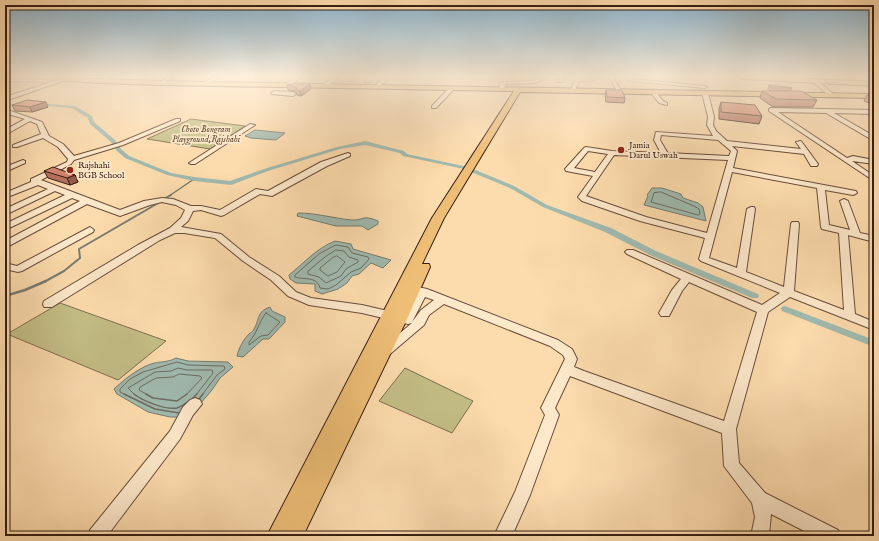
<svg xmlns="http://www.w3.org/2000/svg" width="879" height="541" font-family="'IM FELL English',serif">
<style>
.green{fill:#c4be86;stroke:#7e6e4e}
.water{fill:#a0baaf;stroke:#767c71}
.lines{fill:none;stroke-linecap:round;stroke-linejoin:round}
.shore-far1{stroke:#6c6c62;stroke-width:1}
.shore{stroke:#6c6c62;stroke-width:1.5}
.stream-far2{stroke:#767c71;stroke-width:1.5}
.stream-far1{stroke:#767c71;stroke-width:2}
.stream{stroke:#767c71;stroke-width:2.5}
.canal{fill:#a0baaf;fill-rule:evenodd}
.minor-casing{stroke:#684d3b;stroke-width:2}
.major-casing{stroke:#371e15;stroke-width:2}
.minor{fill:#fde8ca;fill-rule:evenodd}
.major{fill:#eebe76;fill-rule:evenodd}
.wall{fill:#b67260;stroke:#371e15}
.shaded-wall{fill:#945c4e;stroke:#371e15}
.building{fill:#d48470;stroke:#371e15}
.poi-dot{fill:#8f2418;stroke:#fde8ca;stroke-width:1.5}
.labels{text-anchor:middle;stroke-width:3.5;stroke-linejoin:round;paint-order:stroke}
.far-park-label{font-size:9px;font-style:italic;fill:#614e37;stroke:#fde8ca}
.far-poi-label{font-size:9px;fill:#371e15;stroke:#fde8ca;text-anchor:start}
</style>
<rect width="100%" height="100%" fill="#fcdbad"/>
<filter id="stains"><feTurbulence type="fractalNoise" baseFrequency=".005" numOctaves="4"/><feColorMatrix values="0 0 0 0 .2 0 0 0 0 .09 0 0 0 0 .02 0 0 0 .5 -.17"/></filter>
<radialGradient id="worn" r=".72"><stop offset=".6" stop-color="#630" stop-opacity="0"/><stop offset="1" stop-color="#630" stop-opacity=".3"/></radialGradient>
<path class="green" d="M191 119 245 126 210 149 147 139Z
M60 303 166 341 118 380 7 334Z
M405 368 473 401 452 433 379 401Z"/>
<path class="water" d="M255 130 285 133 276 140 251 138 245 136Z
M652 188H662L681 194 683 198 698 203 703 207 706 221 644 205 648 196 647 195Z
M298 213C316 213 333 218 351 220 363 221 362 214 378 221V224L368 230 362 226H336L297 216Z
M335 241 351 244 353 249 391 260 383 268 371 263 359 274 352 276 347 283 338 289 322 294 315 291V284L296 283 290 279 289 275C304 263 317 248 335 241Z
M270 307 272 311 285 317V322L269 339H263L243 357 237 356C239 348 243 340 249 334 252 331 252 333 254 329 260 319 256 312 270 307Z
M176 358 188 361 228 362 233 367 220 378 212 390 200 404 182 417H170L148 412 117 394 114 389C125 379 137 369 151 364 160 361 167 363 176 358Z"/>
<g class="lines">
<path class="shore-far1" d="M661 192 694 206 699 209 700 214 698 215 651 202 654 193Z
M336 245 348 247 352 253 368 257 369 259 361 268 351 272 336 285 328 289 320 288C317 276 304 280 295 277V275L319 254Z
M336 250 344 251 349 257 358 260V262L346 269 341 276 326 283 319 277 308 274V271L325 257Z
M337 256 345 262 337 272 328 276 320 270V268L332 258Z
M266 313 280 322 268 335 261 336 249 345V342C258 332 258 323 266 313Z
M126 395 120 392V389L130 379 143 372 177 362 188 365 224 366 225 369 217 375 202 395
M135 395 128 388 155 372 171 371 178 368 187 370H212L213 373 196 395
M148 395 139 390 140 387 156 378 173 377 179 374 200 376 202 378 186 395"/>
<path class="shore" d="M124 394 155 409 179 413
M134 394C143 401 165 410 177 408 180 407 184 405 186 403
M146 394 153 398 177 401 187 394
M193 398 197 394
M199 399 203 394"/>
<path class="stream-far2" d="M169 196 194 179"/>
<path class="stream-far1" d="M164 199 171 195
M44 282 64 271 80 258 79 249 160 202"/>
<path class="stream" d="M5 296 25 290 46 281"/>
<path class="canal" d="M23 103H25V105L7 107 5 106 7 105Z
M37 103 75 106 92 116 94 122 115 140 121 149 129 156 171 173 194 177 230 181 264 169 337 147 365 141 404 151 407 154 468 167 514 186 547 205 611 228 656 251 758 294 759 296 758 298H752L650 255 605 232 543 207 510 188 464 169 403 156 400 153 365 145 340 149 268 171 231 185 194 181 167 175 125 158 117 151 111 142 90 124 88 118 72 108 35 105V103Z
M785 306 874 340V347L782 311 781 309 782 307Z"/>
<defs>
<path id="minor" d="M74 77H81L75 79 73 78Z
M107 77H113L101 81 99 80Z
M169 77H174L163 83 159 82Z
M215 77H220L207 84 203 83Z
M296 77H301L291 85H287V83Z
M334 77 338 78 328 86H324V84Z
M354 77H359L353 81H349V79Z
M370 77H375L369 82H365V80Z
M386 77H391L381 85H377V83Z
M543 77H549L535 83 505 84 504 89 499 88 501 82 534 81Z
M561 77H565L562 82H558Z
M588 77H592L594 80 592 81H579L575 90H571L575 78H589Z
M609 77H613L621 91H617Z
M628 77H632V79L705 86 707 87 705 88 630 81 628 80Z
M64 78 68 79 5 101V97Z
M5 79 46 80 48 81 46 82 5 81Z
M812 79H816L832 93V95H828L812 81Z
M450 87 455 88 436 108H432V106Z
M274 91 293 92 296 94 293 96 272 94 271 93Z
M705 91 708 93 714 117 713 125 716 131 727 141 801 149 796 142 801 141 818 164 817 166H811L804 154 732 146 737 151 733 168 856 191 857 193 853 195 825 190 829 225 850 230 840 201 844 199 848 201 860 233 874 236V242L848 235 855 314 874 322V330L790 297 768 312 736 429 739 463 765 493 838 530 841 536H814L771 514 769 536H751L755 517 752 503 724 466 722 433 570 376 555 408 559 415 530 495 512 536H494L515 492 545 415 541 408 565 359 563 355 550 346 444 304 429 315 424 325 390 354 386 355 382 354 380 351 382 348 412 323 408 324 362 313 309 305 288 296 271 280 243 261 215 238 184 233H175L160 240 52 307H44L43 304 44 301 138 245 170 228 181 218 185 210 176 205 162 202 150 205 120 216 87 204 5 248V241L80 201 72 198 5 230V224L65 195 55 191 5 215V209L48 189 38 185 5 198V193L31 182V179L67 162 68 159 58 147 43 138 17 147H13V145L41 134 37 124 30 121 5 135V130L25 119 5 113V109L42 122 49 136 63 144 74 156 119 143 176 119H180V121L123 145 74 160 71 164 41 180 120 210 144 201 162 198 173 199 191 206H201L220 210 256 189 268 191 321 162 348 153 350 154V156L327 166 272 196 260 194 224 215 221 216 201 210 193 211 188 221 181 227 221 234 249 257 279 276 296 292 311 298 362 305 405 315 417 293 413 290 414 288 418 287 427 289 558 340 572 349 577 359 574 367 584 371 724 421 757 312 689 282 682 291 669 316H661L659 313 672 290 681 279 627 254 625 252 627 250H633L762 305 780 293 701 261 699 259 705 238 640 221 582 201 578 197 593 176 566 171 565 169 584 148 586 147 612 151 661 153 654 140 656 132 713 136 707 125 708 117 702 93ZM661 135 718 140 731 151 729 156 667 153V152L660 140ZM588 151 608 154 595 172 574 168ZM614 155 728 160 707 233 646 217 586 196ZM732 172 817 188 821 227 822 229 839 233 844 310 794 291 799 224 798 222H792L791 224 784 287 746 272 755 209 754 207H751L747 209 737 268 709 258ZM425 297 434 300 421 310 412 322Z
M652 92H656L663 101 667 103V105L659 103 651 93Z
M771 108 874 110V114L834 113 874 136V141L826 113 778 112 847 158 853 156 874 160V164L852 161 874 176V181L769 111V109Z
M250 124 255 125 195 164H191L189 163Z
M23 160 25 161V163L5 172V167Z
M90 227 94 230 93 232 22 271 18 272 5 269V263L17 266Z
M195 398 200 400 202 404 193 415 180 439 107 536H87L90 530 170 431 183 407 190 400Z"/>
<path id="major" d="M42 77 159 81 874 94V98L520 92 444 218 422 264H429L430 267 407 319 303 536H267L432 218 514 91 159 85 98 83 45 79Z
M740 77H774L874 82V86L743 79Z"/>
</defs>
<use href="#minor" class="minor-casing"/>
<use href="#major" class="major-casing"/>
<use href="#minor" class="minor"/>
<use href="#major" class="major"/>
</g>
<path class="wall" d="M5 77H41L36 78H5Z
M310 84 311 89 301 96 297 95 296 92 294 91 288 90 287 85Z
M769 85 792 88 790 91H770L768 88Z
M606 90 625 98 624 103 606 102 605 95Z
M762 91 817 100 813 107H773L760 98Z
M867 95H874V105L864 101Z
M721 102 762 116 759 124 719 119V109Z
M12 105 48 107 32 112 15 111Z
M44 171 75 175 78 182 70 185 48 178Z"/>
<path class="shaded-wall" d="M310 84 311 89 301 96 300 91Z
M46 102 48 107 32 112 30 107Z
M75 175 78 182 70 185 67 178Z"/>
<path class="building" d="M289 84H310L300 91 296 90 297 88 293 86 287 85Z
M769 85 792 88H771Z
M606 90H622L625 98 607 97Z
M762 91H801L817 100 776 99Z
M867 95H874V99Z
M27 100 46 102 30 107 12 105Z
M721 102 755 105 762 116 721 112Z
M53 167 75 175 67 178 44 171Z"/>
<linearGradient id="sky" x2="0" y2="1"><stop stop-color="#8bb6d1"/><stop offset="0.5" stop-color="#feefda"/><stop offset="1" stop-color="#feefda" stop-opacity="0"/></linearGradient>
<rect width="879" height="153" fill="url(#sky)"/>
<g class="poi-dot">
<circle cx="621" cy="150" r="4"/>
<circle cx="70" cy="170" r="4"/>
</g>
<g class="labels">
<g class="far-park-label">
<text x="206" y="132">Choto Bongram<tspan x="206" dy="10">Playground,Rajshahi</tspan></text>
</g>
<g class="far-poi-label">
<text x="629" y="148">Jamia<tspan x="629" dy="10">Darul Uswah</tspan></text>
<text x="78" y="168">Rajshahi<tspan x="78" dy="10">BGB School</tspan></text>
</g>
</g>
<rect width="879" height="541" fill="none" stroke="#fcdbad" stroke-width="20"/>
<rect x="6" y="6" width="867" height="529" fill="none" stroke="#371e15" stroke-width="2"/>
<rect x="10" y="10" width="859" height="521" fill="none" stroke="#371e15"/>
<rect width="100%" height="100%" filter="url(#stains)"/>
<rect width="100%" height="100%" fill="url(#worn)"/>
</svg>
